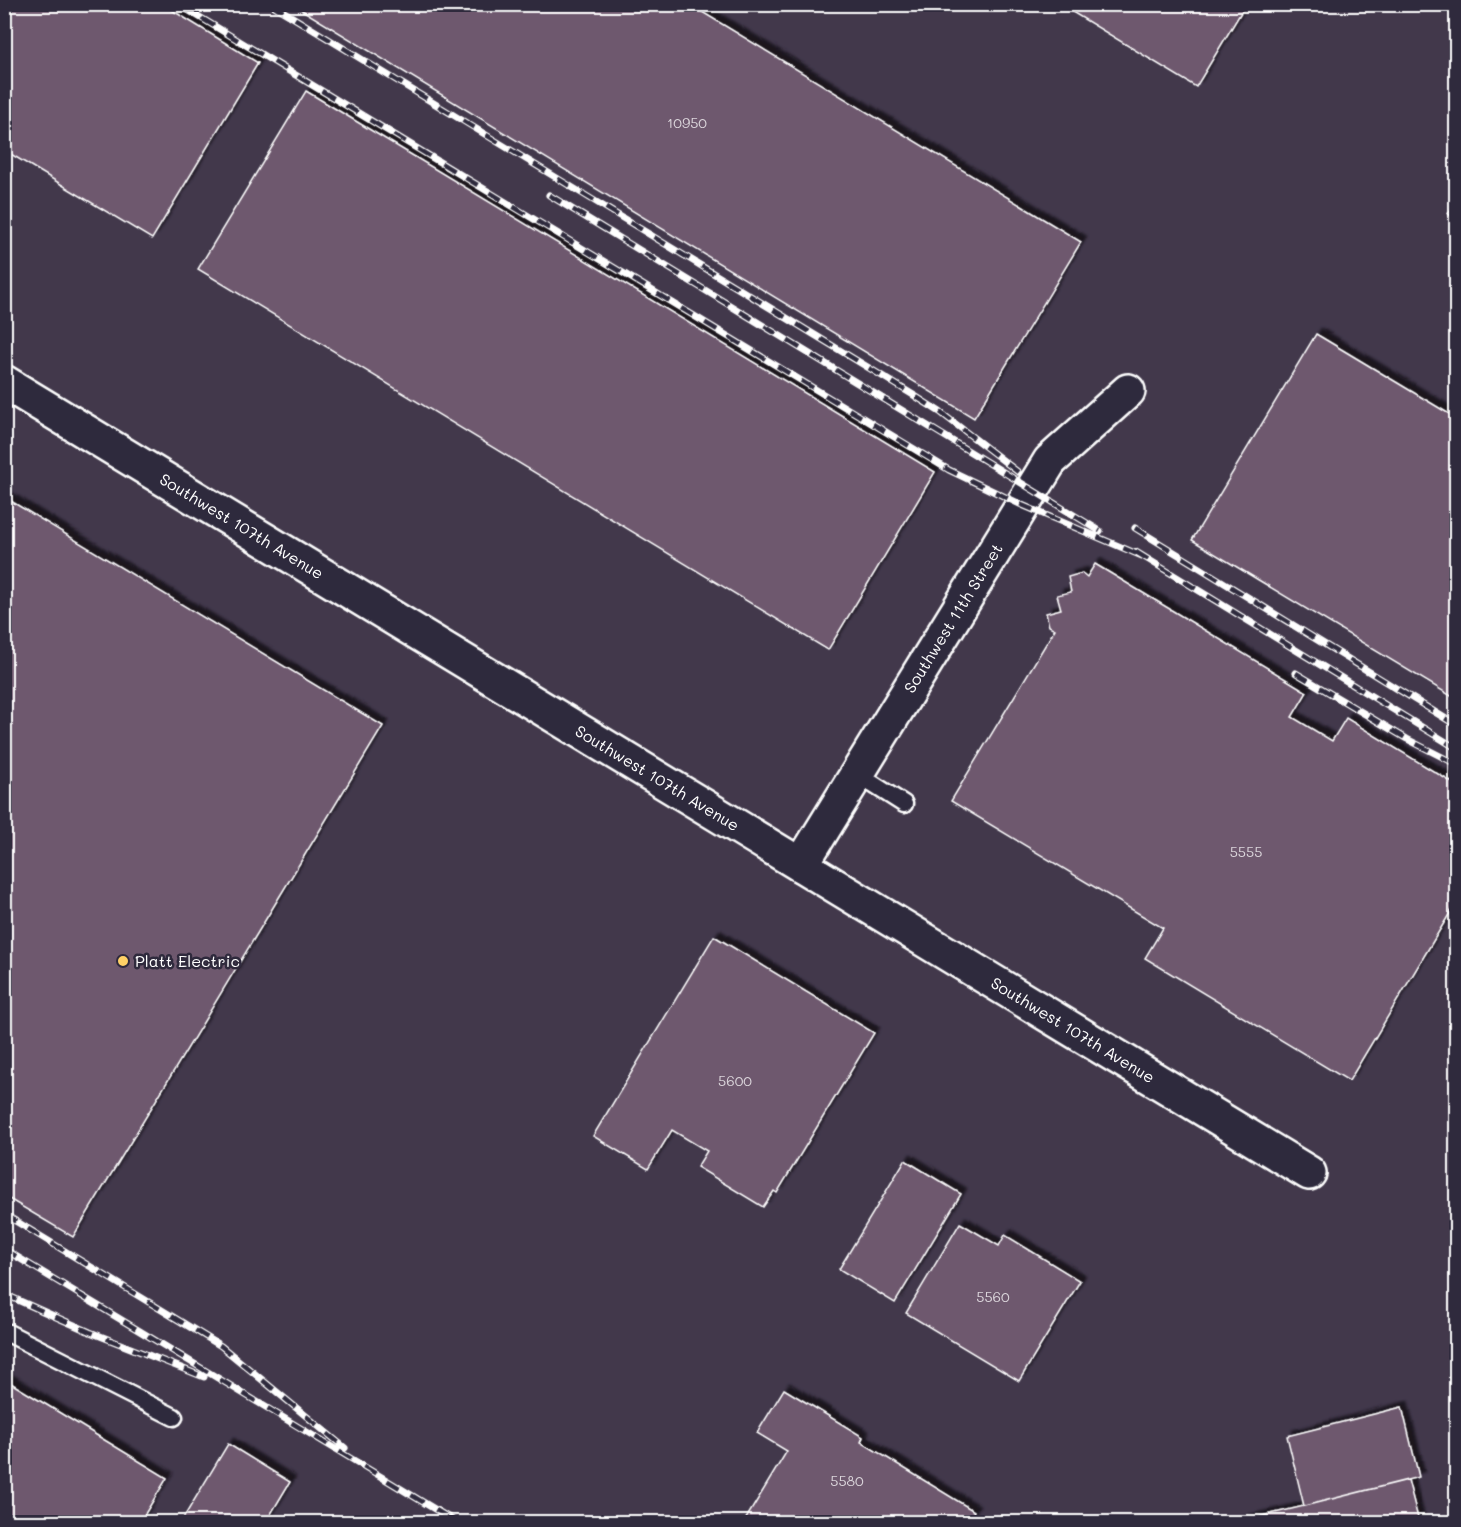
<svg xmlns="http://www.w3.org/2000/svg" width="1461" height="1527" font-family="Mali,sans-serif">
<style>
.built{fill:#42384c}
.building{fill:#6e586e;stroke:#fff;stroke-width:1.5;filter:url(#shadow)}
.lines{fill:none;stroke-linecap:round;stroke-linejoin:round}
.lane-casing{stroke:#fff;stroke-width:21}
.street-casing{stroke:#fff;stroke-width:38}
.lane{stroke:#2f2a3d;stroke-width:16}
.street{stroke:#2f2a3d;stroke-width:33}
.rail-casing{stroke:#fff;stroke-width:7}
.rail{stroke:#2f2a3d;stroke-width:4.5;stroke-dasharray:14;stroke-linecap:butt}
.poi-dot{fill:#ffd166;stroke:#2f2a3d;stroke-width:2}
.labels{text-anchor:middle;stroke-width:5;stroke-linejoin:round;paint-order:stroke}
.number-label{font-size:14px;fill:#dbd5db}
.street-label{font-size:16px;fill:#fff;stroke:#2f2a3d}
.poi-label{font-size:16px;fill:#fff;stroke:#2f2a3d;text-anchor:start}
</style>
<defs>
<filter id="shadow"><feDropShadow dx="5.5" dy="-5.5" stdDeviation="1.5" flood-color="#0009"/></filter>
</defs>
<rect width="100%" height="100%" fill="#2f2a3d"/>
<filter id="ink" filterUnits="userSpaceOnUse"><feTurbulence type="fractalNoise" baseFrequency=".0167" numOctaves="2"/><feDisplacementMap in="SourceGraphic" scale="12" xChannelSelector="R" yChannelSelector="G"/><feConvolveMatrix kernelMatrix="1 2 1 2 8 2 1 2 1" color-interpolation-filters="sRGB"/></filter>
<g filter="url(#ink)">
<path class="built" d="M5 5H1456V1522H5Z"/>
<path class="building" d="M4 4H162L258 63 152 239 4 150Z
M292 4H689L1081 242 974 418Z
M1059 4H1246L1196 87Z
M306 91 935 472 828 650 198 269Z
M1456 200V219L1448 214Z
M1316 334 1456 418V699L1192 540Z
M4 497 383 726 73 1237 4 1196Z
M1095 564 1307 692 1292 717 1332 741 1346 718 1456 785V903L1349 1081 1145 958 1163 928 951 801 1055 629 1049 626 1046 613 1061 609 1057 595 1071 592 1068 577 1082 573 1087 577Z
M714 936 874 1033 777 1193 774 1191 763 1207 697 1167 707 1151 672 1130 648 1169 593 1136Z
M905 1160 961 1194 895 1303 839 1269Z
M960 1223 999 1246 1005 1235 1080 1281 1019 1381 906 1313Z
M4 1379 167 1478 140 1522H4Z
M784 1389 863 1437 861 1442 974 1511 967 1522H744L787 1451 757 1433Z
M1402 1407 1419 1477 1304 1506 1287 1436Z
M228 1444 290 1482 266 1522H181Z
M1408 1480 1419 1522H1238L1304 1506Z"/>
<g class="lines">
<defs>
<path id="lane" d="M857 774 904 804
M4 1331 174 1417"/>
<g id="street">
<path id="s1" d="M4 382 1309 1173"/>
<path id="s2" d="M801 865 1050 461 1128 391"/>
</g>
</defs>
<use href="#lane" class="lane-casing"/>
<use href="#street" class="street-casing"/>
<use href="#lane" class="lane"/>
<use href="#street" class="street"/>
<defs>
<path id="rail" d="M178 4 949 470 1022 505 1142 556
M271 4 915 396 940 412 1018 472
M549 195 1100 531
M1135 528 1456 725
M1136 552 1456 748
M1296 673 1407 739 1456 764
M4 1214 221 1346 345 1448
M4 1249 456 1522
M4 1294 90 1332 204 1377"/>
</defs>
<use href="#rail" class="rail-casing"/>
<use href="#rail" class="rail"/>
</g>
</g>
<circle class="poi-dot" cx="123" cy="961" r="6"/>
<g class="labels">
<g class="number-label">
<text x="687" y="128">10950</text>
<text x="1246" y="857">5555</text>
<text x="735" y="1086">5600</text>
<text x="993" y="1302">5560</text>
<text x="847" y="1486">5580</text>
</g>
<g class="street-label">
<text dy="6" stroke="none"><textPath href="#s1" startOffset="278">Southwest 107th Avenue</textPath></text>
<text dy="6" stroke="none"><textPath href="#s2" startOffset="290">Southwest 11th Street</textPath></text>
<text dy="6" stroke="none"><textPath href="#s1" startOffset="764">Southwest 107th Avenue</textPath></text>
<text dy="6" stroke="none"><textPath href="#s1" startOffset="1250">Southwest 107th Avenue</textPath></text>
</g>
<g class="poi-label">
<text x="135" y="967">Platt Electric</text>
</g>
</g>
<rect width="1461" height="1527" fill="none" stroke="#2f2a3d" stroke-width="24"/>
<rect x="12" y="12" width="1437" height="1503" fill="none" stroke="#fff" stroke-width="2" filter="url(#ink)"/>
</svg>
